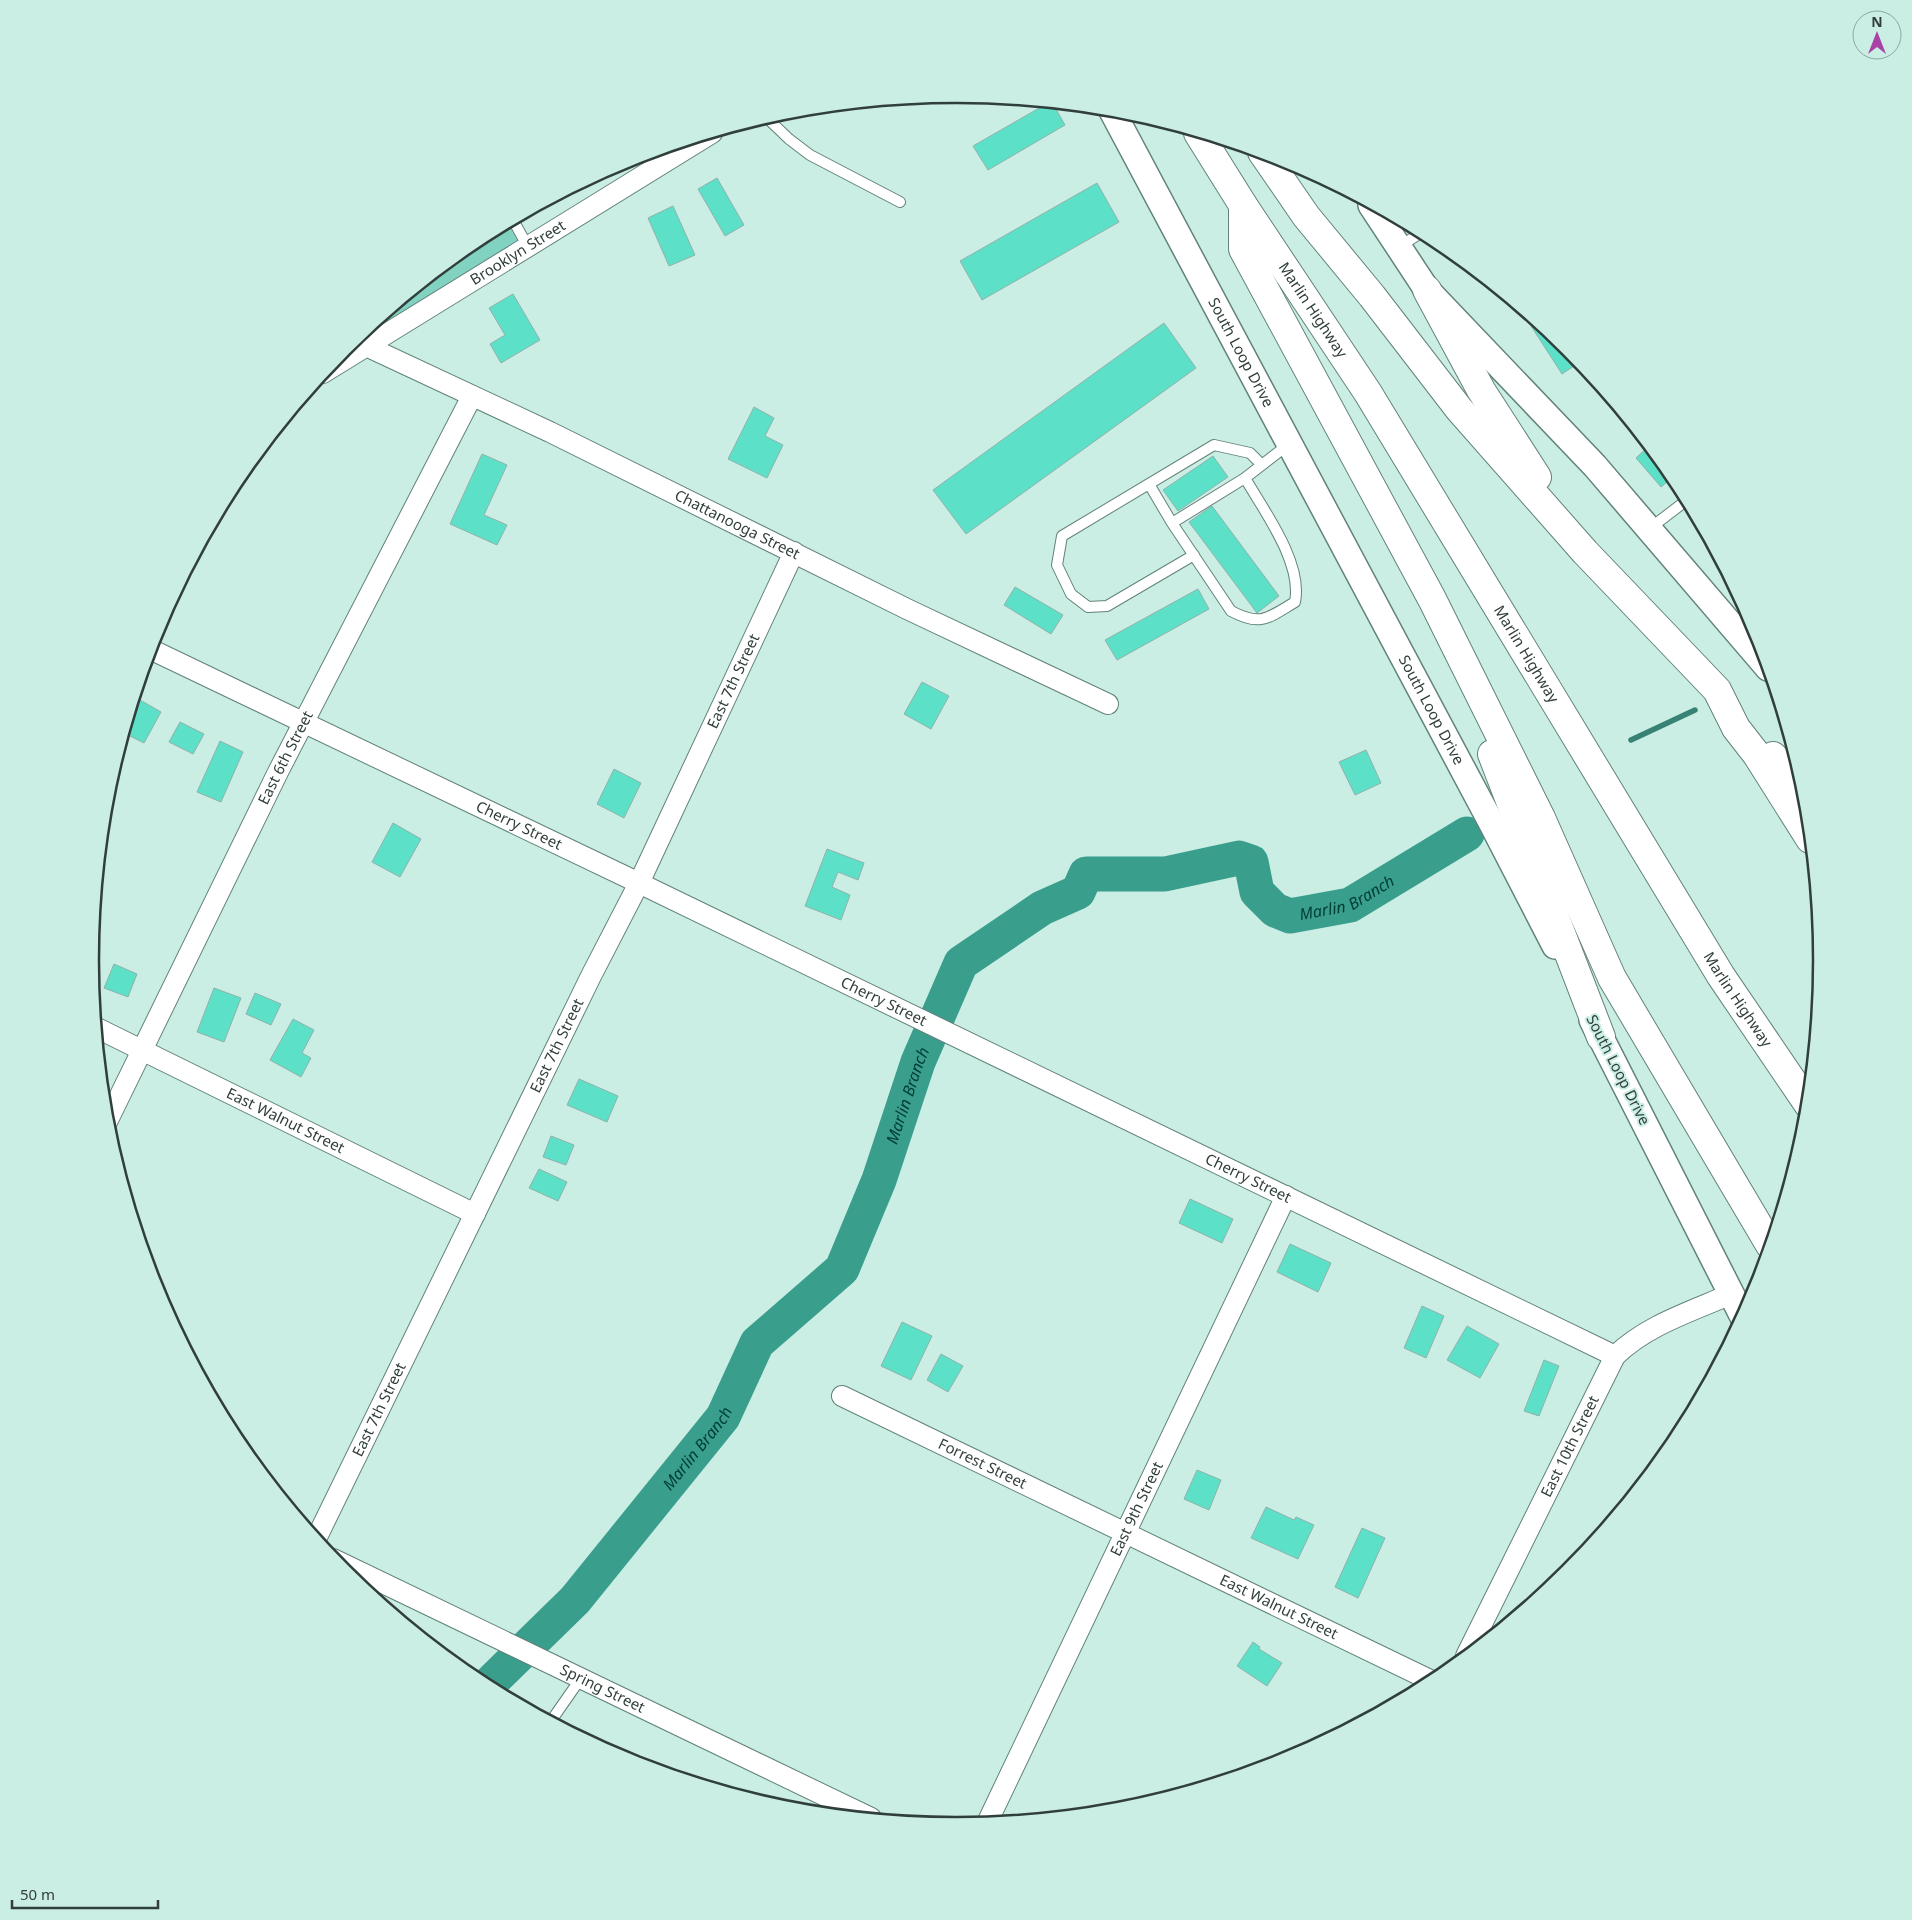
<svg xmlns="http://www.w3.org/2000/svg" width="1912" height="1920" font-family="'Noto Sans',sans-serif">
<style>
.green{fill:#81d2c0}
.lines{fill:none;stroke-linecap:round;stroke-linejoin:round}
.stream{stroke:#378274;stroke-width:5.5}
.river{stroke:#399e8c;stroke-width:35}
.building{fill:#5de0c8;stroke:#90b2aa}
.service-casing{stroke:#62827b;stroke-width:12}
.minor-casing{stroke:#62827b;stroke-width:22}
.tertiary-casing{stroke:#62827b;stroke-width:28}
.motorway-casing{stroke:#62827b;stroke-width:30}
.service{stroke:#fff;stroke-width:10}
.minor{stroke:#fff;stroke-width:20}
.tertiary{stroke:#fff;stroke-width:25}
.motorway{stroke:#fff;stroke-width:28}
.labels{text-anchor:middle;stroke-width:4;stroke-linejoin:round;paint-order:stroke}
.street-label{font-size:15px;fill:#313f3c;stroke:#caede4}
.water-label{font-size:16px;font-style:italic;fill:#003d34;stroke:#caede4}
.rim{fill:none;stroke:#313f3c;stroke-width:2.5}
</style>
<rect width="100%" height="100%" fill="#caede4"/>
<path class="green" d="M508 222 523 250 322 374 344 347 475 240Z"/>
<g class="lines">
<path class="stream" d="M1631 740 1695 710"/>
<path class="river" id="s1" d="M487 1686 575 1600 723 1417 757 1343 842 1269 879 1180 918 1062 961 963 1042 908 1078 892 1086 874H1165L1239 858 1251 862 1257 892 1275 910 1290 916 1350 905 1467 834"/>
</g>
<path class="building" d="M1048 103 1053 104 1065 125 988 170 973 146Z
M717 178 744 225 725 236 698 189Z
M1097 183 1119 222 982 300 960 261Z
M673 206 695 255 669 266 648 218Z
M513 294 540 340 501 363 490 344 505 335 489 308Z
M1537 322 1569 348 1580 362 1562 374 1531 326Z
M1164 323 1196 368 966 534 933 490Z
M754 407 774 418 765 436 783 445 767 478 728 459Z
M1649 446 1674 476 1661 487 1636 458Z
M482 454 507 465 484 515 507 525 497 545 450 524Z
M1213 456 1228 477 1178 511 1163 490Z
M1212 506 1279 596 1257 613 1189 522Z
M1015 587 1063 615 1051 634 1004 605Z
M1198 589 1209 609 1117 660 1105 640Z
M922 682 949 696 931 729 904 714Z
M140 700 161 712 144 743 124 733 127 722Z
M180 722 204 734 193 754 169 742Z
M220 741 243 752 221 802 197 792Z
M1366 750 1381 783 1355 795 1339 762Z
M614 769 641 783 624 818 597 804Z
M393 823 421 839 400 877 372 862Z
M827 849 864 863 858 880 838 872 832 887 850 895 841 920 805 906Z
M114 964 137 974 128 997 104 988Z
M214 988 241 998 224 1042 197 1032Z
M255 993 281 1004 271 1025 246 1014Z
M293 1019 314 1030 302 1053 311 1058 301 1077 270 1060Z
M579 1079 618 1096 607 1122 567 1105Z
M551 1136 574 1145 566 1165 543 1157Z
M539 1169 567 1182 558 1201 529 1188Z
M1190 1199 1233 1219 1222 1243 1179 1223Z
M1290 1244 1331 1263 1318 1292 1277 1272Z
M1422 1306 1444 1316 1426 1358 1404 1348Z
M902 1322 932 1336 911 1380 881 1366Z
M1467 1326 1499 1344 1480 1378 1447 1360Z
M941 1354 963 1366 948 1392 927 1380Z
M1544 1360 1559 1366 1539 1416 1524 1411Z
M1197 1470 1221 1480 1209 1510 1184 1499Z
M1266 1507 1294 1520 1296 1517 1314 1525 1298 1559 1251 1538Z
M1362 1528 1385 1538 1358 1598 1335 1587Z
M1253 1642 1260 1647 1259 1649 1282 1663 1267 1686 1237 1666Z"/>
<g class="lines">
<defs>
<path id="service" d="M766 117 789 139 810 155 900 202
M513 220 528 247
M1399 247 1422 232
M1245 478 1172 523 1231 611C1261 627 1268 618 1295 602 1303 563 1264 511 1245 478L1289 444
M1149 484 1172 523
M1649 529 1687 500
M1194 555 1107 606 1088 607 1071 594 1057 565 1062 536 1214 445 1250 453 1262 465
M551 1721 581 1678"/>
<g id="minor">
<path id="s2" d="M366 346 550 432 907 609 1108 704"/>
<path id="s3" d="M323 373 712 133"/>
<path id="s4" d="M150 649 639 883 1615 1356"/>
<path id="s5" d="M97 1028 475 1214"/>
<path id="s6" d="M106 1124 278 772 472 396"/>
<path id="s7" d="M842 1396 1434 1682"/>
<path id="s8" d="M316 1539 591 976 639 883 794 552"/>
<path id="s9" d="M333 1559 871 1818"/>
<path id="s10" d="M1466 1656 1615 1356C1647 1325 1690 1312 1731 1294"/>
<path id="s11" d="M987 1823 1286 1196"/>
</g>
<g id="tertiary">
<path id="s12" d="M1111 109 1492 824 1555 946"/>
<path d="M1371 205 1427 290 1595 466 1768 668"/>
<path d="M1592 1020 1743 1317"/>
</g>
<g id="motorway">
<path id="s13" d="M1198 133 1243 205 1368 393 1721 976 1808 1104"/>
<path d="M1262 152 1306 216 1372 296 1459 409 1585 552 1717 690 1736 728 1757 755 1810 839"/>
<path d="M1243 205V249L1432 599 1541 818 1612 978 1770 1245"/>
<path d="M1427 290 1481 390 1537 477"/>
<path d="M1492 754 1601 1037"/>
<path d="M1773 756 1806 793"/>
</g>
</defs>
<use href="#service" class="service-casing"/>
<use href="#minor" class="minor-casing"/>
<use href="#tertiary" class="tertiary-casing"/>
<use href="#motorway" class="motorway-casing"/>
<use href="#service" class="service"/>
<use href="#minor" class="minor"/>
<use href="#tertiary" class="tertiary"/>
<use href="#motorway" class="motorway"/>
</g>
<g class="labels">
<g class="street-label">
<text dy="5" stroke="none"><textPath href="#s3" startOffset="229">Brooklyn Street</textPath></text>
<text dy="5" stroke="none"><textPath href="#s13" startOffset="211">Marlin Highway</textPath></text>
<text dy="5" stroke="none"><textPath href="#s12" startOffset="276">South Loop Drive</textPath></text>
<text dy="5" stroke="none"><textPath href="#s2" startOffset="412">Chattanooga Street</textPath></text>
<text dy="5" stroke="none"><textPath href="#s13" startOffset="616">Marlin Highway</textPath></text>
<text dy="5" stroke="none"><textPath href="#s8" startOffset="954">East 7th Street</textPath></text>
<text dy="5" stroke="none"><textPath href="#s12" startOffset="681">South Loop Drive</textPath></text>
<text dy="5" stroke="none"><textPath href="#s6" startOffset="408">East 6th Street</textPath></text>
<text dy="5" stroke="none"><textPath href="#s4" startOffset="409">Cherry Street</textPath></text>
<text dy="5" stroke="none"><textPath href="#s13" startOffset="1021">Marlin Highway</textPath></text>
<text dy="5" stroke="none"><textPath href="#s4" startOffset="814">Cherry Street</textPath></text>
<text dy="5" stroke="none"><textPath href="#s8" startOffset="549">East 7th Street</textPath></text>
<text transform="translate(1618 1070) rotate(63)" y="5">South Loop Drive</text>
<text dy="5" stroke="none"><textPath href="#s5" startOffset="210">East Walnut Street</textPath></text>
<text dy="5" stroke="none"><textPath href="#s4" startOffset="1219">Cherry Street</textPath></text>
<text dy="5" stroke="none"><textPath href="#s8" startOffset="144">East 7th Street</textPath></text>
<text dy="5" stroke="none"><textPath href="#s10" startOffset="234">East 10th Street</textPath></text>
<text dy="5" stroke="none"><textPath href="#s7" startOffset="156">Forrest Street</textPath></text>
<text dy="5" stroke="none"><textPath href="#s11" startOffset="348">East 9th Street</textPath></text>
<text dy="5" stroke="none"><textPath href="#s7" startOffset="485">East Walnut Street</textPath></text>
<text dy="5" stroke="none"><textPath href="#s9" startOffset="299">Spring Street</textPath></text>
</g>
<g class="water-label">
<text dy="6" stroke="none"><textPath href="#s1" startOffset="1338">Marlin Branch</textPath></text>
<text dy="6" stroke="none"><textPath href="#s1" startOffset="738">Marlin Branch</textPath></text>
<text dy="6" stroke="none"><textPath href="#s1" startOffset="318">Marlin Branch</textPath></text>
</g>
</g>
<path d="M0 0H1912V1920H0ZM99 960a857 857 0 1 1 1714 0a857 857 0 1 1-1714 0Z" fill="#caede4" fill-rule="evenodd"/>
<path class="rim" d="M99 960a857 857 0 1 1 1714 0a857 857 0 1 1-1714 0Z"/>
<g transform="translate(1877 35)"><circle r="24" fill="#caede4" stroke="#8da7a1"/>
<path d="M0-4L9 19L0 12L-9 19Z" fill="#a942a6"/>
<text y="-8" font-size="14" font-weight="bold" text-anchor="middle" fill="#313f3c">N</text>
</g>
<path d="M12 1900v8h146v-8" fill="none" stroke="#313f3c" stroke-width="2.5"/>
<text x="20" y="1900" font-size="15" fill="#313f3c" stroke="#caede4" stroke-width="4" paint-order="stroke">50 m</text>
</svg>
